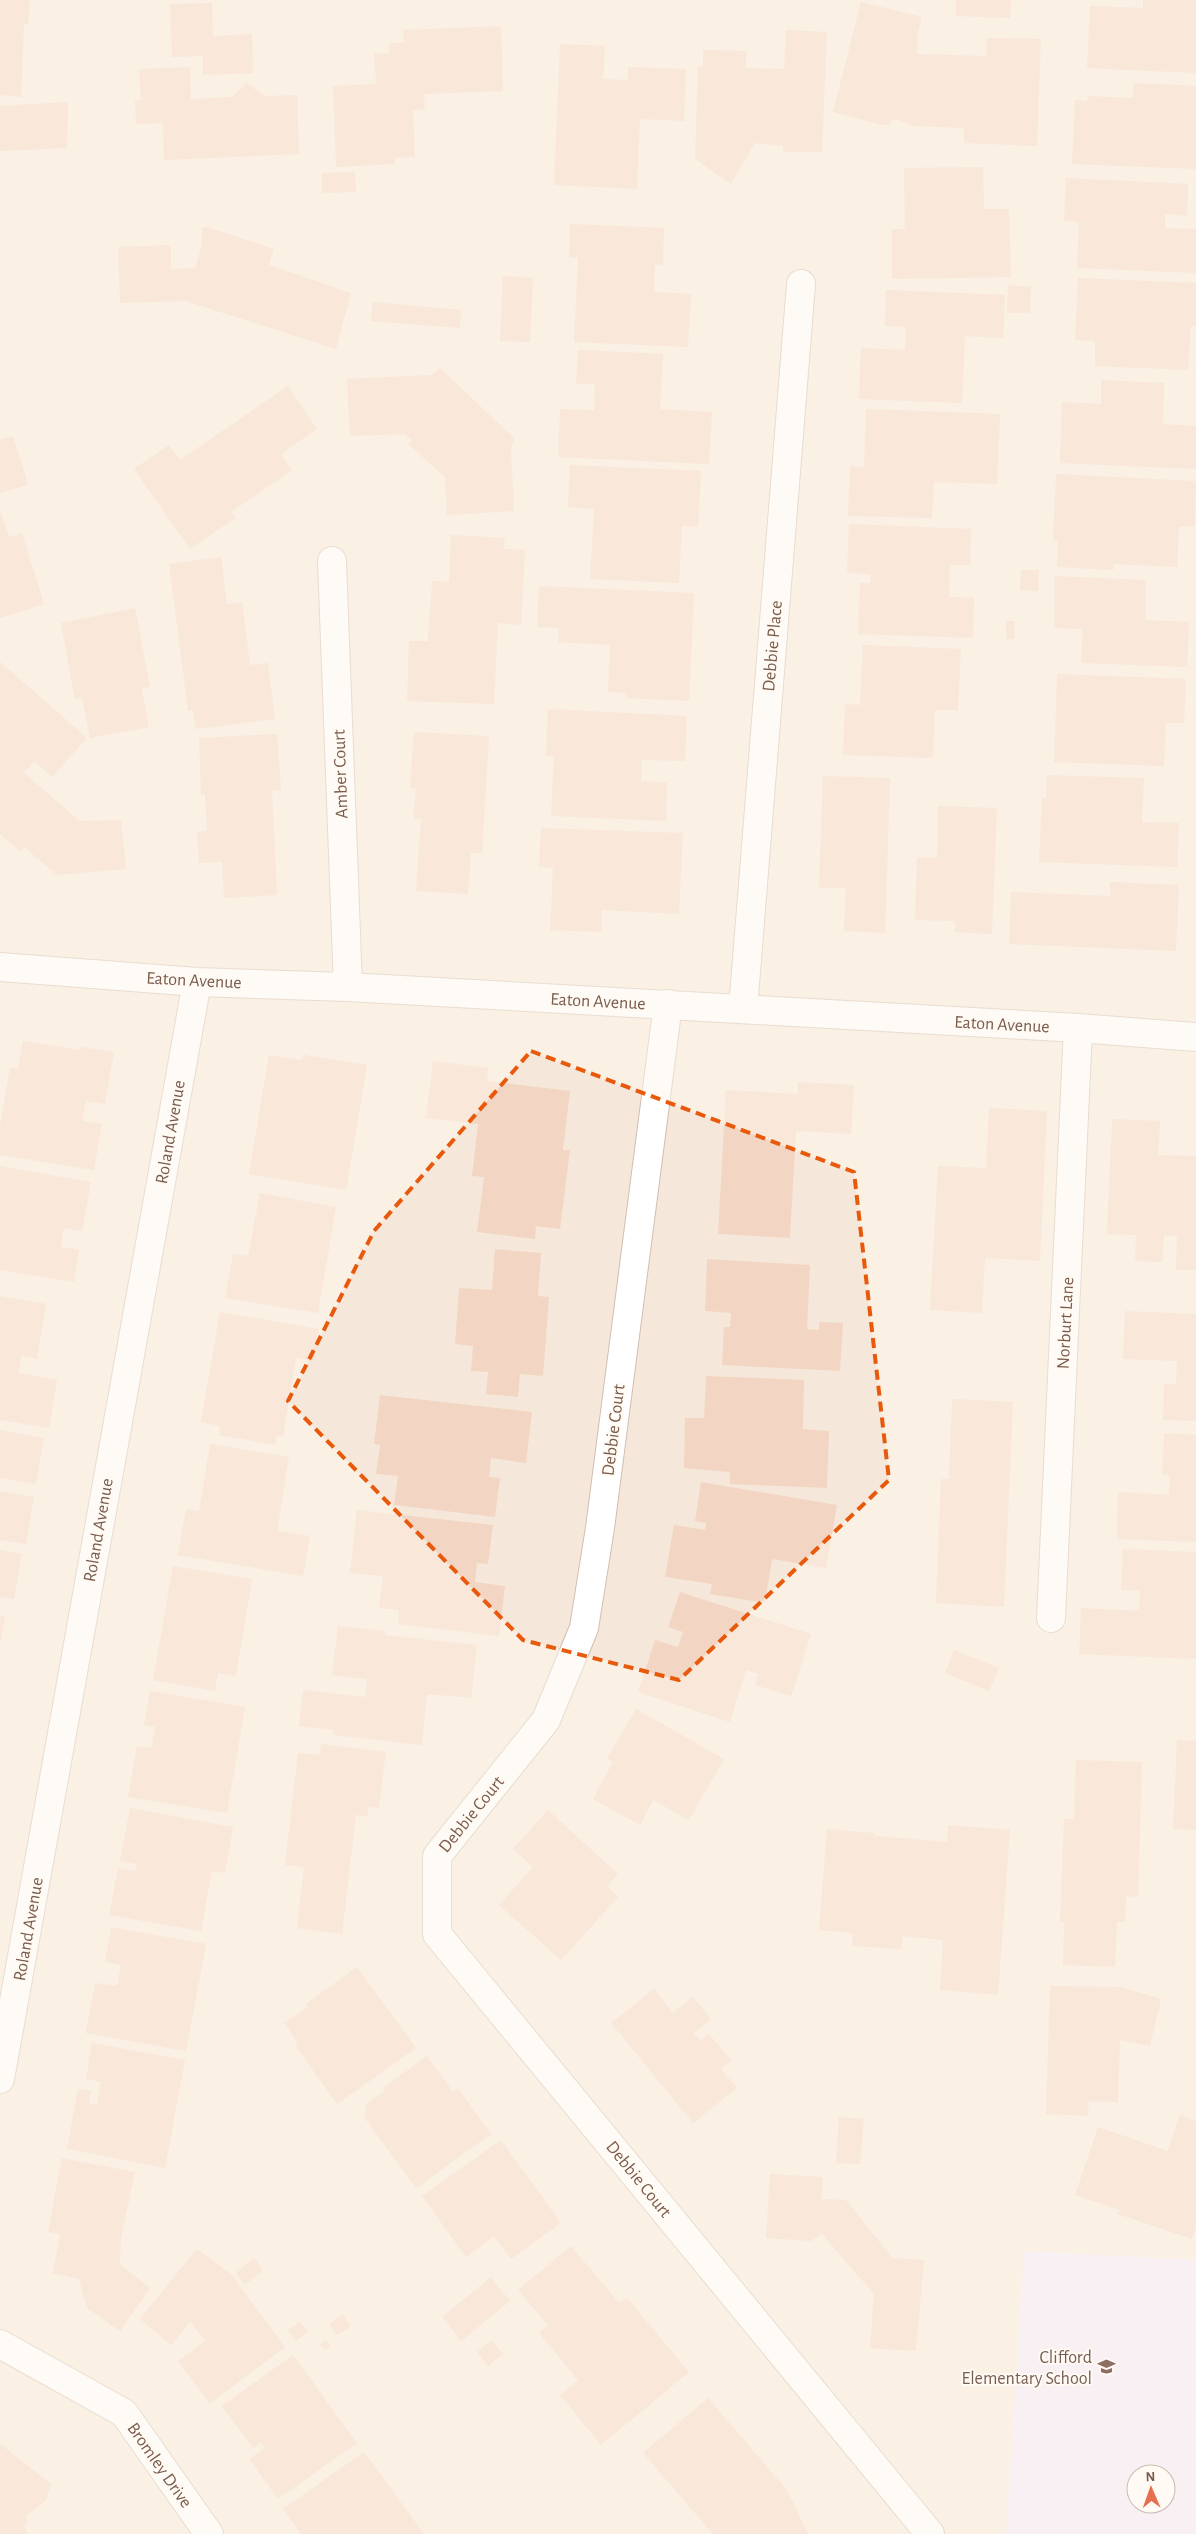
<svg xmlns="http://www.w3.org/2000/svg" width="1196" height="2534" font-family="'Alegreya Sans',sans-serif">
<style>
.residential{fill:#f5e8da}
.education{fill:#f3e8fa;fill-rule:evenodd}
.building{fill:#f3d5c3}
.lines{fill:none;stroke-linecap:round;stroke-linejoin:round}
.minor-casing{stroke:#d1beb0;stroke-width:30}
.minor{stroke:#fff;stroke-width:28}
.marked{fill:none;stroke:#e8590c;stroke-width:4;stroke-dasharray:10 6;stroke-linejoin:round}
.labels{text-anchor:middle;stroke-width:4;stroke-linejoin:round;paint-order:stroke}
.street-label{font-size:18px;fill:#7a5c4d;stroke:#fffaf3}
.education-label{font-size:18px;fill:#785e54;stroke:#fffaf3;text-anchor:end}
</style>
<rect width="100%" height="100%" fill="#fdf6ec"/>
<path class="residential" d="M0 0H1196V2260L1024 2251 1006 2534H0Z"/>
<path class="education" d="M1024 2251 1196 2260V2534H1006ZM1136 2474H1166V2504H1136Z"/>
<path class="building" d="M0 0H30L28 24H24L21 97 0 95Z
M956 0H1011L1010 18 956 16Z
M1143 0H1196V73L1087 68 1090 6 1143 8Z
M861 2 922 17 918 31 917 54 986 56 987 38 1041 39 1037 146 964 143V128L914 126 897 119 890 121V125H883L833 112Z
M212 3 213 36 252 34 253 73 203 75V56L172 57 170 4Z
M501 26 503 91 424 94 425 109 413 110 415 157 395 158V164L336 167 333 86 376 84 374 54 389 53V43H404L403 30Z
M786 30 827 32 822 152H783V146L755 143 731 184 695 159 698 67H703V50L746 51V68L784 69Z
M560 44 605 46 603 79 628 80V67L686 69 684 121 640 119 637 189 554 185Z
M190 67 191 99 232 97 246 83 265 96 297 95 299 154 164 160 163 123 136 124 135 101 141 100 139 69Z
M1134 83 1196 86V169L1072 164 1075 100 1087 101 1088 96 1133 98Z
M68 102 67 148 0 151V106Z
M983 167 984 209H1009L1011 277 892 279V229H905L904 168Z
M355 172 356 192 322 193V173Z
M1066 178 1188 184 1187 216 1165 214V228L1196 229V273L1077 268 1079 222 1064 221Z
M570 224 664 228 663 265 655 264 654 292 691 294 688 347 574 342 578 258 569 257Z
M207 227 274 249 269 265 351 293 336 349 186 301 120 303 118 247 171 245V269L195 268 202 245V228Z
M503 276 533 278 530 342 500 341Z
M1078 278 1196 283V326H1191L1188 370 1095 366V341L1075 340Z
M1008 285 1031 287 1030 313H1007Z
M886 290 1005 295 1003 338 965 336 962 403 859 399 861 348 905 350 906 327 885 326Z
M373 302 461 310 460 328 371 321Z
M578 350 663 354 660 409 712 412 709 464 558 457 560 409 594 410 595 384H576Z
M440 368 515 439 511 448 514 511 447 515 445 477 409 445 412 440 405 434 350 436 347 379 431 375Z
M1101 380 1164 383 1163 424 1196 426V469L1060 463 1062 402 1101 404Z
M288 386 317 429 281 454 292 470 231 512 235 518 190 549 134 469 169 445 180 460Z
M866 409 1000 414 997 484 934 482 932 518 848 516 850 466 864 467Z
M13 436 28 485 0 493V440Z
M570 465 701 471 698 527 682 526 679 583 590 579 594 509 568 507Z
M1056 474 1196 481 1195 527 1179 526 1177 567 1114 564 1113 570 1057 567 1058 540H1053Z
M0 510 9 537 22 533 44 604 0 618Z
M849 524 971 529 970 565H950L949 597 974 598 973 638 858 634 860 583H870L871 574 847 573Z
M451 535 505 538 504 549 525 550 521 625 498 623 494 704 407 701 409 641H428L432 581 449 582Z
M221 557 227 604 242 602 250 665 268 663 275 719 196 729 193 710 188 711 169 564Z
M1021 570H1039L1038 591 1020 590Z
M1055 576 1146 580 1145 620 1189 622 1187 667 1081 663 1083 629 1054 628Z
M539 586 694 593 689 701 627 698V693L608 692 610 645 558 642 559 628 537 627Z
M135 608 150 687 142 688 149 727 90 738 82 698 75 700 61 623Z
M1006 621H1015L1014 639H1006Z
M863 645 961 649 958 710H935L933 758 843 755 845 704 860 705Z
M0 662 87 738 52 777 34 761 24 773 80 821 121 820 126 869 57 875 24 847 20 851 0 834Z
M1057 674 1186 679 1184 723H1166L1164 766 1054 762Z
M548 709 687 716 685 761 642 760 641 781 667 783 666 821 551 816 554 756H546Z
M414 732 489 736 482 853H471L468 894 416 891 421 819H413L416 788H410Z
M277 734 281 790 272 791 277 895 224 898 222 862 199 863 197 832 207 831 205 794 201 795 199 738Z
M1047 775 1144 778 1142 822 1179 823 1177 867 1039 862 1042 798 1046 799Z
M823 776 890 778 885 933 844 931 846 888H819Z
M938 806 997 808 992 934 955 932V921L915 920 917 857 937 858Z
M541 828 683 833 679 914 602 910 601 932 550 930 553 868 539 867Z
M1110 882 1179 885 1176 951 1009 944 1011 892 1110 896Z
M23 1041 80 1050V1047L114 1052 105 1104 86 1101 82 1121 102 1124 94 1170 0 1155V1126L10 1068 18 1069Z
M269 1055 302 1060 304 1055 367 1065 346 1190 249 1174Z
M433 1061 488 1068 487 1081 570 1091 563 1150H570L560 1229 536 1226 535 1239 477 1232 484 1177 472 1176 478 1124 426 1118Z
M798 1082 854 1085 851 1134 796 1131 790 1238 718 1234 726 1090 798 1094Z
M989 1108 1047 1111 1040 1261 985 1258 982 1313 930 1310 938 1166 986 1168Z
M1112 1119 1160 1121 1158 1155 1196 1156V1270H1176L1177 1236 1164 1235 1162 1262 1135 1261 1136 1235 1107 1234Z
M0 1166 91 1182 82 1231 64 1228 61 1247 79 1250 74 1282 0 1270Z
M260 1193 336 1207 318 1313 225 1298 233 1254 248 1256Z
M495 1249 541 1253 538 1296 549 1297 543 1376 520 1374 518 1397 486 1394 488 1372 471 1371 473 1346 455 1344 459 1288 492 1290Z
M707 1259 810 1265 807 1329 819 1330V1322L843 1323 840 1371 722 1365 724 1327H730L731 1313 705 1311Z
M0 1296 46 1304 37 1359 21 1356 19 1373 57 1380 49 1428 0 1420Z
M1125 1311 1196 1314V1421L1163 1420 1164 1384H1176L1177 1361 1123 1359Z
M220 1312 319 1329 313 1361 296 1358 283 1436H277L275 1445 219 1435 220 1426 201 1422Z
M706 1376 804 1380 803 1429 829 1431 827 1488 730 1484V1472L684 1468 685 1418H704Z
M380 1395 532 1412 526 1463 491 1458 489 1477 500 1478 495 1517 394 1505 398 1476 376 1474 380 1445 374 1444Z
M952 1399 1013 1402 1004 1607 936 1603 941 1479H949Z
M0 1430 44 1438 36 1484 0 1478Z
M1164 1433 1196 1435V1542L1117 1539 1118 1492 1169 1495 1170 1475H1162Z
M210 1444 289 1457 277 1531 310 1536 303 1576 178 1555 186 1509 199 1511Z
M701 1482 837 1505 826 1568 772 1559 765 1603 710 1594 712 1584 665 1577 674 1525 705 1530 706 1523 695 1521Z
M0 1491 34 1497 26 1544 0 1540Z
M357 1510 493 1525 488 1564 477 1563 475 1582 505 1586 499 1636 398 1624 399 1610 379 1608 383 1576 350 1573Z
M1123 1549 1196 1552V1659L1079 1654 1081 1608 1139 1611 1140 1591 1121 1590Z
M0 1550 22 1554 14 1599 0 1597Z
M173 1566 252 1579 236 1676 218 1673 215 1691 153 1680Z
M680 1592 811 1634 791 1696 755 1685 759 1674 746 1670 730 1722 638 1692 655 1640 678 1647 683 1632 668 1627Z
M0 1616 5 1617 1 1641H0Z
M338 1626 385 1631V1635L477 1645 471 1698 427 1694 422 1745 333 1735 334 1730 299 1726 303 1690 365 1697 367 1679 332 1675Z
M954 1650 999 1668 989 1691 945 1673Z
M150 1691 245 1707 227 1813 128 1797 137 1746 152 1748 155 1727 144 1725Z
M636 1709 724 1759 689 1820 653 1800 640 1825 593 1799 613 1762 607 1758Z
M1177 1740 1196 1741V1830L1173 1829Z
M321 1744 386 1752 379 1808 368 1807V1816L356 1815 342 1934 297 1928 304 1867 285 1865 298 1753 320 1755Z
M1076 1760 1142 1762 1138 1897 1126 1896 1125 1922H1117L1115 1967 1063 1965 1064 1923 1060 1922 1064 1819H1074Z
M130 1808 233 1827 225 1873 212 1871 201 1931 109 1915 118 1868 135 1871 137 1864 120 1861Z
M548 1810 618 1874 607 1886 618 1897 561 1960 499 1905 533 1867 513 1849Z
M948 1825 1010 1830 998 1995 940 1990 943 1940 903 1936 901 1949 852 1946 853 1933 819 1930 827 1829 875 1833V1836L947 1842Z
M111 1927 206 1944 186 2051 86 2033 95 1983 117 1986 121 1965 105 1962Z
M357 1967 416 2048 337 2104 295 2045 298 2043 284 2023 308 2007 306 2004Z
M1050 1986 1121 1987 1161 1999 1150 2046 1120 2040 1118 2102 1089 2101 1088 2116 1046 2114Z
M654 1989 673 2013 693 1997 711 2019 694 2033 700 2041 709 2034 731 2060 721 2069 737 2088 693 2123 611 2023Z
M92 2043 185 2060 165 2168 67 2149 78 2089 91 2091 89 2104 97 2105 101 2082 86 2079Z
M427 2056 453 2092 458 2088 491 2134 416 2188 364 2117 367 2103 385 2091 383 2088Z
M1180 2115 1196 2121V2228L1192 2239 1118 2214 1120 2210 1075 2195 1098 2127 1168 2151Z
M839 2117 864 2119 860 2164 836 2163Z
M501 2140 561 2223 511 2259 494 2236 466 2257 422 2196Z
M62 2158 135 2172 121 2238 120 2264 150 2288 120 2331 87 2308 79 2279 53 2273 60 2234 48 2232Z
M770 2174 823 2177 821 2199 846 2200 892 2258 924 2260 916 2351 870 2348 874 2294 822 2234 811 2241 766 2238Z
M571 2246 619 2303 627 2298 689 2372 601 2445 560 2395 578 2380 539 2333 548 2325 518 2290Z
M197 2249 231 2274 285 2347 210 2403 178 2361 205 2341 190 2322 171 2345 140 2319Z
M254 2258 263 2270 245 2285 236 2273Z
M491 2277 510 2301 461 2341 442 2317Z
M343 2314 351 2326 337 2335 329 2324Z
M300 2322 308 2332 296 2341 288 2330Z
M326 2340 331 2345 326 2350 320 2345Z
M492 2340 503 2354 488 2366 477 2352Z
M293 2355 357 2443 278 2499 249 2459 265 2448 261 2442 253 2448 222 2406Z
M708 2398 787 2490 808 2534H713L643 2453Z
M0 2444 51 2484 46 2500 25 2517 28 2520 24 2526 28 2534H0Z
M364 2452 424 2534H301L283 2509Z"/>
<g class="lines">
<defs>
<path id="minor" d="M332 561 348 987
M0 967 197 982 348 987 1078 1028 1196 1037
M668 1004 600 1528 584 1628 546 1720 437 1856V1934L930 2534
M743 1009 801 284
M1051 1618 1078 1028
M0 2079 197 982
M0 2344 124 2413 209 2534"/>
</defs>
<use href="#minor" class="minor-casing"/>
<use href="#minor" class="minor"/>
</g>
<path d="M0 0H1196V2534H0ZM531 1051 854 1172 889 1480 679 1680 523 1640 288 1401 374 1231Z" fill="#fdf6ec" fill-opacity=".55" fill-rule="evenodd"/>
<path class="marked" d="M531 1051 854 1172 889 1480 679 1680 523 1640 288 1401 374 1231Z"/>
<defs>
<symbol id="school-bare" viewBox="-9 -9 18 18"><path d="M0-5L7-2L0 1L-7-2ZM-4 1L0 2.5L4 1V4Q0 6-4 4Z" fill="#8d6e63" stroke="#fffaf3" stroke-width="2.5" paint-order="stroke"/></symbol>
</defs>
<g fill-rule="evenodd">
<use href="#school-bare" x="1094" y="2354" width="25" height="25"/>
</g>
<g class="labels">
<g class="street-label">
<text transform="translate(772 646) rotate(-85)" y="6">Debbie Place</text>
<text transform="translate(340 774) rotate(-92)" y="6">Amber Court</text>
<text transform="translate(194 980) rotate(3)" y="6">Eaton Avenue</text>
<text transform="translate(598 1001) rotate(3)" y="6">Eaton Avenue</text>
<text transform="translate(1002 1024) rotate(3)" y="6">Eaton Avenue</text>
<text transform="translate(170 1132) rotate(-80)" y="6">Roland Avenue</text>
<text transform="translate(1065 1323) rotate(-87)" y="6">Norburt Lane</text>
<text transform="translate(613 1430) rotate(-83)" y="6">Debbie Court</text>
<text transform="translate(98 1530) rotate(-80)" y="6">Roland Avenue</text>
<text transform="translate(471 1814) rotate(-51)" y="6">Debbie Court</text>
<text transform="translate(28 1929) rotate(-80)" y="6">Roland Avenue</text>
<text transform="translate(639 2179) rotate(51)" y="6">Debbie Court</text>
<text transform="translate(160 2465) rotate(55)" y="6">Bromley Drive</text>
</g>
<g class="education-label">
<text x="1092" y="2363">Clifford<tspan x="1092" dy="21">Elementary School</tspan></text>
</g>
</g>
<g transform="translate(1151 2489) rotate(358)"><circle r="24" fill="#fffaf3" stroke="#cabbb1"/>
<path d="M0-4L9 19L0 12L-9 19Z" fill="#e76f51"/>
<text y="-8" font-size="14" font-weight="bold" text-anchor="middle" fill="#7a5c4d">N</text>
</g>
</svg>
